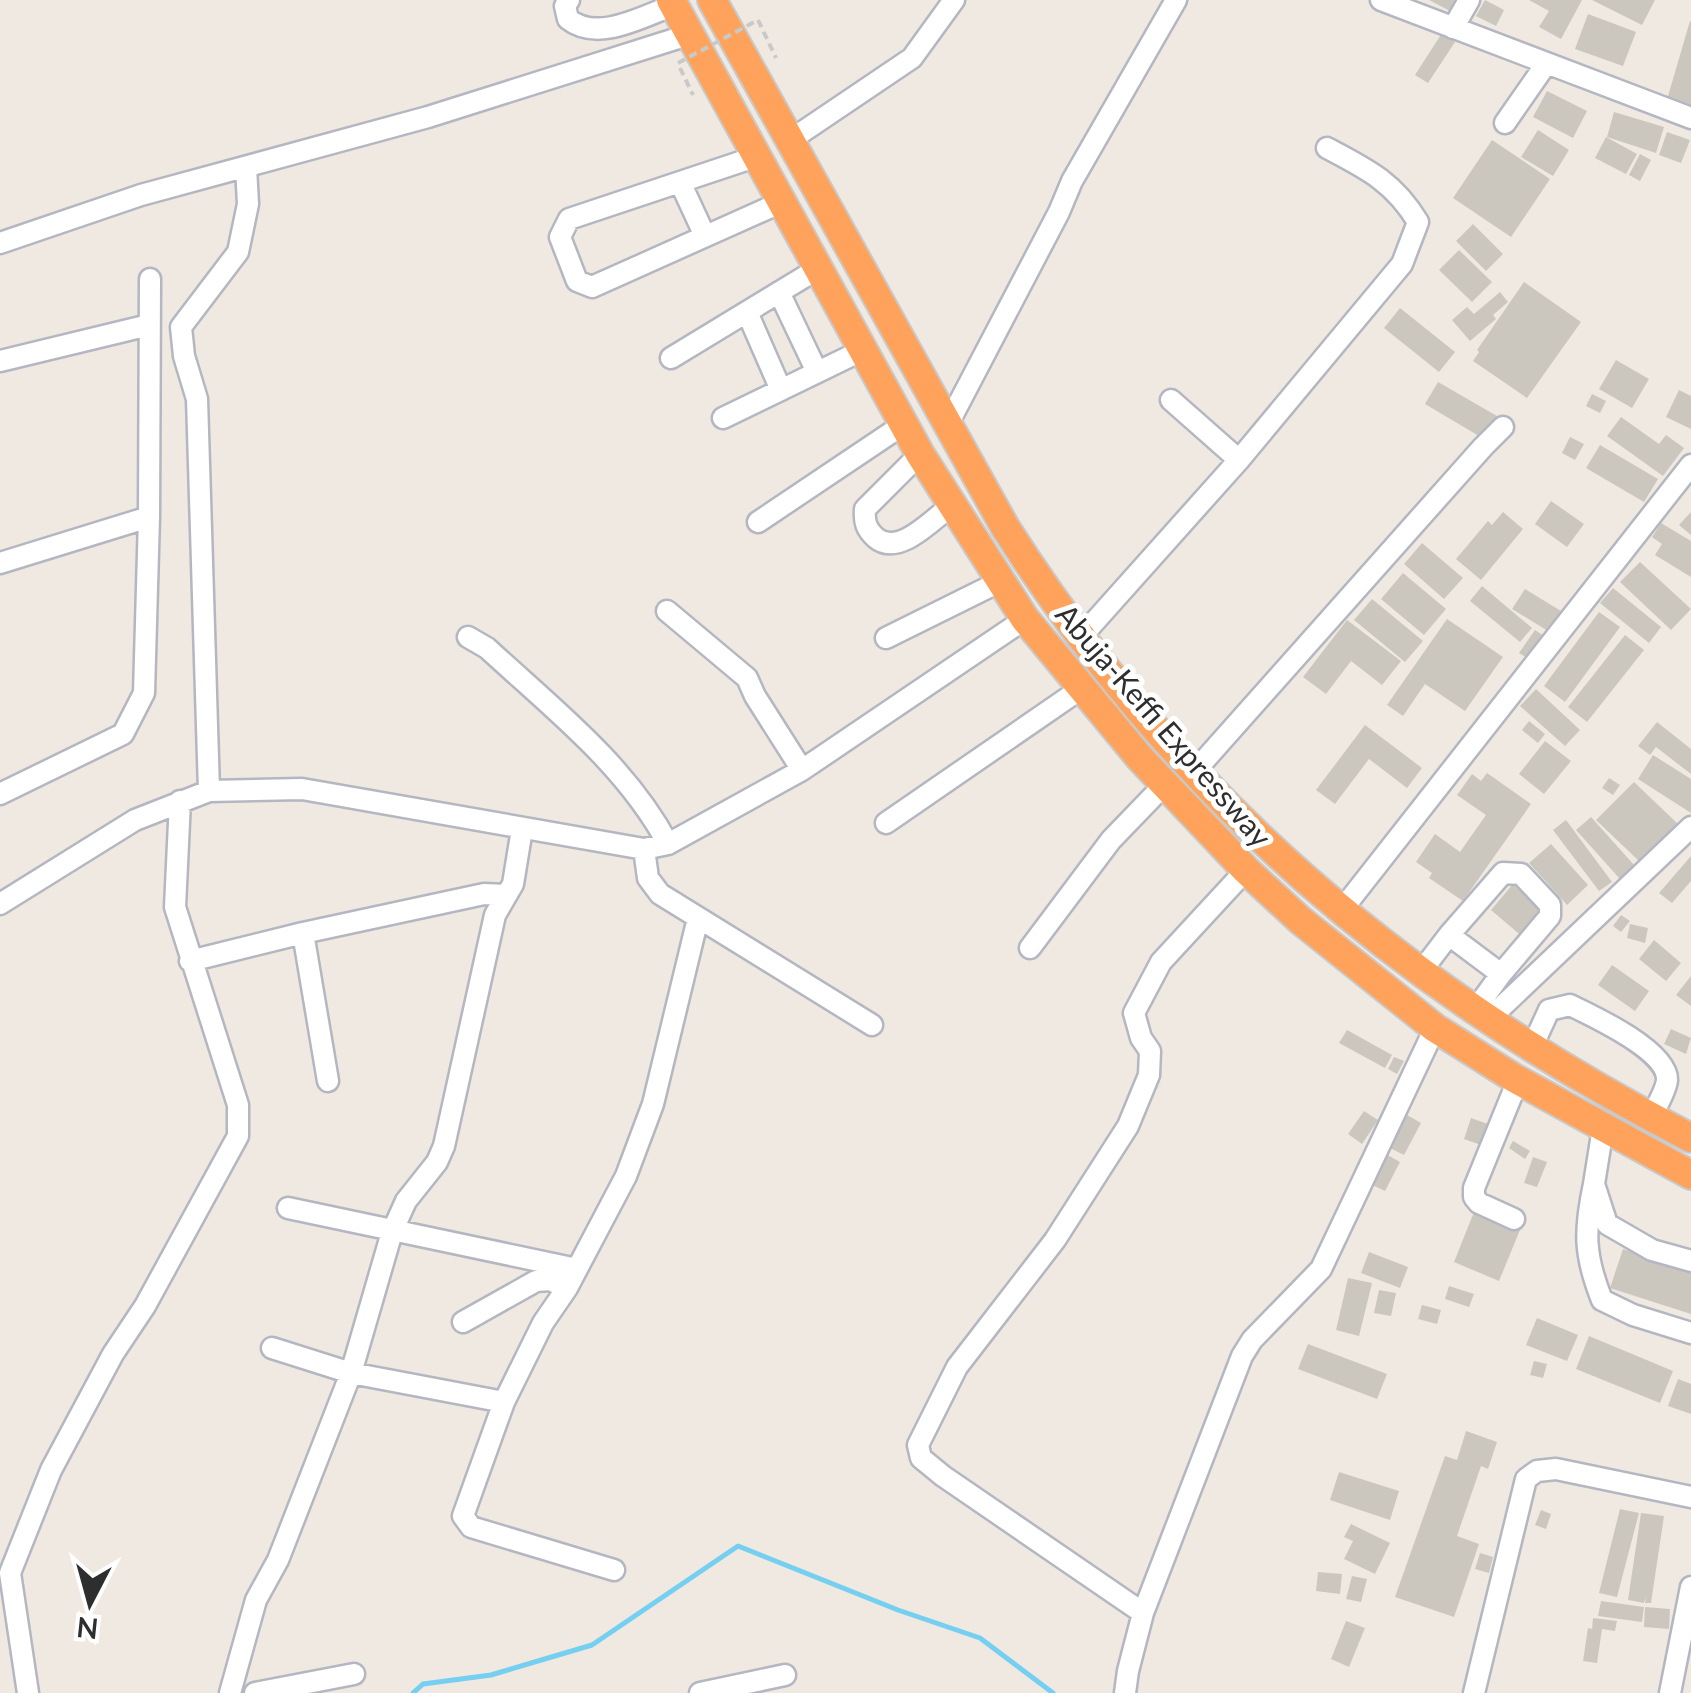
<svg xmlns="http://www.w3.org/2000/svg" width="1691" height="1693" font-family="Lato,sans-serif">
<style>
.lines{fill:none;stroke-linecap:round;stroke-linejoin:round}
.stream{stroke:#75cff0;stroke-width:5}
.building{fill:#cbc7bf}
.minor-casing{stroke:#b4b7c1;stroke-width:25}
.highway-casing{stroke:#c9c9c9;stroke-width:32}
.path{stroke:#c9c9c9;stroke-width:4;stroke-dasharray:8 5;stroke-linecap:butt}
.minor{stroke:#fff;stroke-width:20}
.highway{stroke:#ffa35c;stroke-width:28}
.path-bridge{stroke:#c9c9c9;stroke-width:4;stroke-dasharray:8 5;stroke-linecap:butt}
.labels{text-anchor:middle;stroke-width:10;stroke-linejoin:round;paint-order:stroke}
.street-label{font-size:30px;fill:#2e2e2e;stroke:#fff}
</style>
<rect width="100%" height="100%" fill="#efe9e1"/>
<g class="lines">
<path class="stream" d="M413 1693 423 1684 491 1675 592 1645 738 1546 898 1610 980 1638 1053 1693"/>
</g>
<path class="building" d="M1429 0H1456L1450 11Z
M1485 0 1504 10 1496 26 1476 16Z
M1529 0H1582L1561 39 1539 27 1549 11Z
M1592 0H1655L1642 25Z
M1588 14 1636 32 1623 66 1575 49Z
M1690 21H1691V110L1666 103Z
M1442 33 1455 42 1428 83 1415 75Z
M1547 91 1587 111 1573 138 1533 117Z
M1614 112 1664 127 1656 153 1607 137Z
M1538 130 1569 150 1553 176 1521 157Z
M1667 132 1690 140 1681 163 1659 155Z
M1606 137 1637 154 1626 174 1595 158Z
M1492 140 1550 179 1511 237 1453 198Z
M1640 154 1651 160 1640 181 1629 175Z
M1473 224 1503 254 1486 271 1456 241Z
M1459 250 1492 282 1472 302 1439 270Z
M1524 282 1581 322 1527 398 1473 361 1479 352 1477 350Z
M1500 292 1508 302 1493 315 1496 319 1470 341 1452 320 1467 307 1474 314Z
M1400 308 1455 352 1439 372 1384 328Z
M1616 360 1649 379 1632 408 1599 389Z
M1438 382 1497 416 1484 439 1425 404Z
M1679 390 1691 396V429L1666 417Z
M1592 394 1606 401 1600 413 1586 406Z
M1621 417 1659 444 1666 435 1684 448 1663 476 1607 436Z
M1570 437 1584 444 1575 460 1562 453Z
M1600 445 1658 479 1644 502 1586 468Z
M1551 501 1584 524 1567 547 1535 524Z
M1503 512 1523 529 1481 580 1456 559 1488 521 1492 525Z
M1691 512V535L1679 525Z
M1661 523 1691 541V577L1655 555 1662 544 1652 537Z
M1422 543 1463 578 1444 599 1404 564Z
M1640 562 1691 609 1671 630 1620 582Z
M1403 573 1446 609 1424 635 1381 599Z
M1482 586 1532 628 1520 642 1470 601Z
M1613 588 1661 627 1649 643 1600 603Z
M1525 589 1561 611 1548 631 1512 609Z
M1372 599 1423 641 1405 662 1354 620Z
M1599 612 1620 627 1565 702 1544 686Z
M1447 619 1503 657 1465 711 1425 684 1403 716 1387 705Z
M1347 620 1401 661 1382 685 1351 661 1326 694 1303 677Z
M1535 630 1544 636 1529 659 1519 653Z
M1625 635 1644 650 1587 722 1568 707Z
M1536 689 1580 730 1565 746 1520 706Z
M1529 721 1545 734 1538 743 1522 730Z
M1657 722 1691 749V774L1656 747 1650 755 1638 746Z
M1365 725 1422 768 1407 788 1369 759 1335 804 1316 790Z
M1545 741 1571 761 1544 794 1519 774Z
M1653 755 1691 779V813L1638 779Z
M1487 773 1531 804 1463 901 1429 878 1432 873 1416 862 1435 834 1460 852 1486 815 1457 795 1472 774 1481 781Z
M1609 778 1620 785 1613 795 1602 788Z
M1634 782 1678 824 1640 862 1596 820Z
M1591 817 1635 866 1620 879 1576 830Z
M1566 820 1612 882 1599 891 1553 830Z
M1551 844 1588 885 1567 905 1529 863Z
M1691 856V881L1672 903 1659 893Z
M1513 884 1546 912 1524 938 1491 910Z
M1621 915 1630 921 1621 932 1613 926Z
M1630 924 1648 928 1645 943 1627 938Z
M1654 940 1681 963 1666 981 1639 959Z
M1612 965 1649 991 1635 1011 1598 985Z
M1691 976V1006L1676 995Z
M1671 1029 1691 1038 1686 1054 1664 1044Z
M1347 1030 1392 1055 1385 1068 1339 1043Z
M1394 1057 1404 1061 1397 1074 1388 1069Z
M1364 1111 1378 1120 1362 1144 1348 1134Z
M1407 1115 1421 1123 1404 1155 1390 1148Z
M1471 1118 1488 1124 1481 1145 1464 1139Z
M1513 1141 1530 1151 1525 1159 1509 1148Z
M1384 1153 1400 1162 1385 1191 1368 1183Z
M1533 1157 1547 1162 1537 1187 1524 1183Z
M1476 1207 1522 1225 1499 1281 1454 1262Z
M1623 1249 1691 1271V1314L1610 1288Z
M1369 1252 1408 1267 1400 1288 1361 1273Z
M1348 1278 1372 1283 1359 1336 1336 1330Z
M1449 1286 1474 1294 1469 1307 1445 1299Z
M1379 1290 1396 1293 1391 1316 1374 1313Z
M1422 1305 1441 1310 1437 1324 1418 1319Z
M1537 1318 1578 1335 1567 1361 1526 1345Z
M1589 1336 1673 1371 1660 1403 1576 1369Z
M1308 1344 1387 1374 1377 1399 1298 1369Z
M1534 1361 1547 1364 1543 1378 1530 1375Z
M1678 1379 1691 1384V1414L1668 1406Z
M1466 1431 1497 1442 1488 1469 1481 1466 1457 1536 1479 1544 1454 1617 1395 1597 1445 1456 1457 1460Z
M1339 1472 1399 1491 1390 1520 1330 1500Z
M1620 1509 1639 1513 1617 1597 1599 1593Z
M1541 1510 1551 1514 1546 1529 1535 1525Z
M1641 1513 1664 1516 1651 1603H1645L1646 1597 1644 1603 1628 1600Z
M1351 1524 1390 1543 1375 1574 1344 1559 1353 1541 1344 1537Z
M1480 1553 1493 1557 1489 1573 1475 1569Z
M1318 1572 1342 1574 1340 1594 1316 1591Z
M1352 1576 1367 1579 1361 1602 1346 1599Z
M1601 1601 1644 1607 1642 1622 1598 1616Z
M1645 1607 1670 1609 1669 1629 1644 1627Z
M1593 1618 1617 1621 1615 1631 1602 1629 1597 1663 1583 1661 1588 1628 1592 1629Z
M1346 1621 1365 1628 1349 1667 1331 1659Z"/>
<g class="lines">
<defs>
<path id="minor" d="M569 0 565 6 568 19C598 43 643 16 674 5
M1381 0 1691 118
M1453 28 1469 0
M1505 123 1546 64
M789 141 912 58 954 0
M758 156 569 219 560 237 577 281 592 287 782 202
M680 182 705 236
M0 243 141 195 428 117 691 34
M779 292 817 372
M747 312 781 390
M671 358 819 268
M0 361 149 325
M1171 400 1239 460
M723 418 863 350
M948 424 1059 212 1072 181 1176 0
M920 454 865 509C864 522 866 529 876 538 899 557 933 519 952 505
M758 522 904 424
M0 563 149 517
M667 611 747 678 755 696 802 770
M468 637 487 648C552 708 626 765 668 844
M886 638 999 582
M1080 638 1239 460 1402 264 1418 222C1394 182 1367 169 1327 148
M1194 772 1483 447 1503 427
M209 791 197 399 184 356 181 327 238 252 248 204 246 167
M0 794 123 734 144 693 149 517 150 279
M886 823 1082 688
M644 849 648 878 660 894 872 1025
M0 904 135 820 209 791 302 789 644 849 668 844 802 770 1025 619
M1341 911 1691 465
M303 933 328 1081
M1449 935 1503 873 1521 874 1550 905V916L1501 974
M1030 948 1111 840 1164 785
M190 961 303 933 484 894 506 895
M1420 973 1449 935 1501 974 1475 1010
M1489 1019 1691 827
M1532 1047 1549 1010 1570 1005C1593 1016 1668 1051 1667 1080 1666 1091 1656 1107 1651 1117
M1603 1128 1594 1184 1607 1224 1652 1250 1691 1261
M1594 1184C1584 1231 1584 1255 1602 1300L1633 1315 1691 1333
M288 1208 577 1269
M1514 1219 1479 1203 1474 1197V1188L1518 1080
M463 1322 536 1281 550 1280 567 1288
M272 1348 351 1373 504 1402
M614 1570 471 1527 463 1516 504 1402 543 1323 567 1288 626 1176 653 1104 698 918
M1143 1613 943 1476 921 1458 918 1445 957 1367 1055 1240 1128 1126 1149 1075 1150 1051 1141 1038 1134 1013 1161 962 1246 870
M28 1693 10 1573 51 1470 113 1354 145 1306 238 1136V1105L175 907 180 801
M230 1693 256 1600 278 1560 351 1373 392 1232 406 1201 437 1162 444 1146 495 915 513 884 522 829
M255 1693 354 1674
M700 1693 785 1675
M1125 1693 1128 1671 1143 1613 1242 1356 1252 1340 1321 1269 1435 1028
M1474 1693 1526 1479 1537 1471 1556 1469 1691 1497
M1670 1693 1691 1587"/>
<path id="highway" d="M671 0 920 454 1025 619 1139 757 1246 870 1300 920 1435 1028 1514 1078 1691 1175
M712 0 1005 527C1178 799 1406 991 1691 1138"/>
</defs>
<use href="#minor" class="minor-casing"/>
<use href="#highway" class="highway-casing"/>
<path class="path" d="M758 20 776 58
M680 68 693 95"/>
<use href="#minor" class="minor"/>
<use href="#highway" class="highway"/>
<path class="path-bridge" d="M678 63 758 20"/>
</g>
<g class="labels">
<g class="street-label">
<text transform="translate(1163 726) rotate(49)" y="10">Abuja-Keffi Expressway</text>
</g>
</g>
<g transform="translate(90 1603) rotate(186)" stroke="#ffffff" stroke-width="8" paint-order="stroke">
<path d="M0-8L18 38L0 25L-18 38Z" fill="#2e2e2e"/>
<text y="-15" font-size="28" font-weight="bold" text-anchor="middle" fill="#2e2e2e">N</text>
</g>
</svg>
